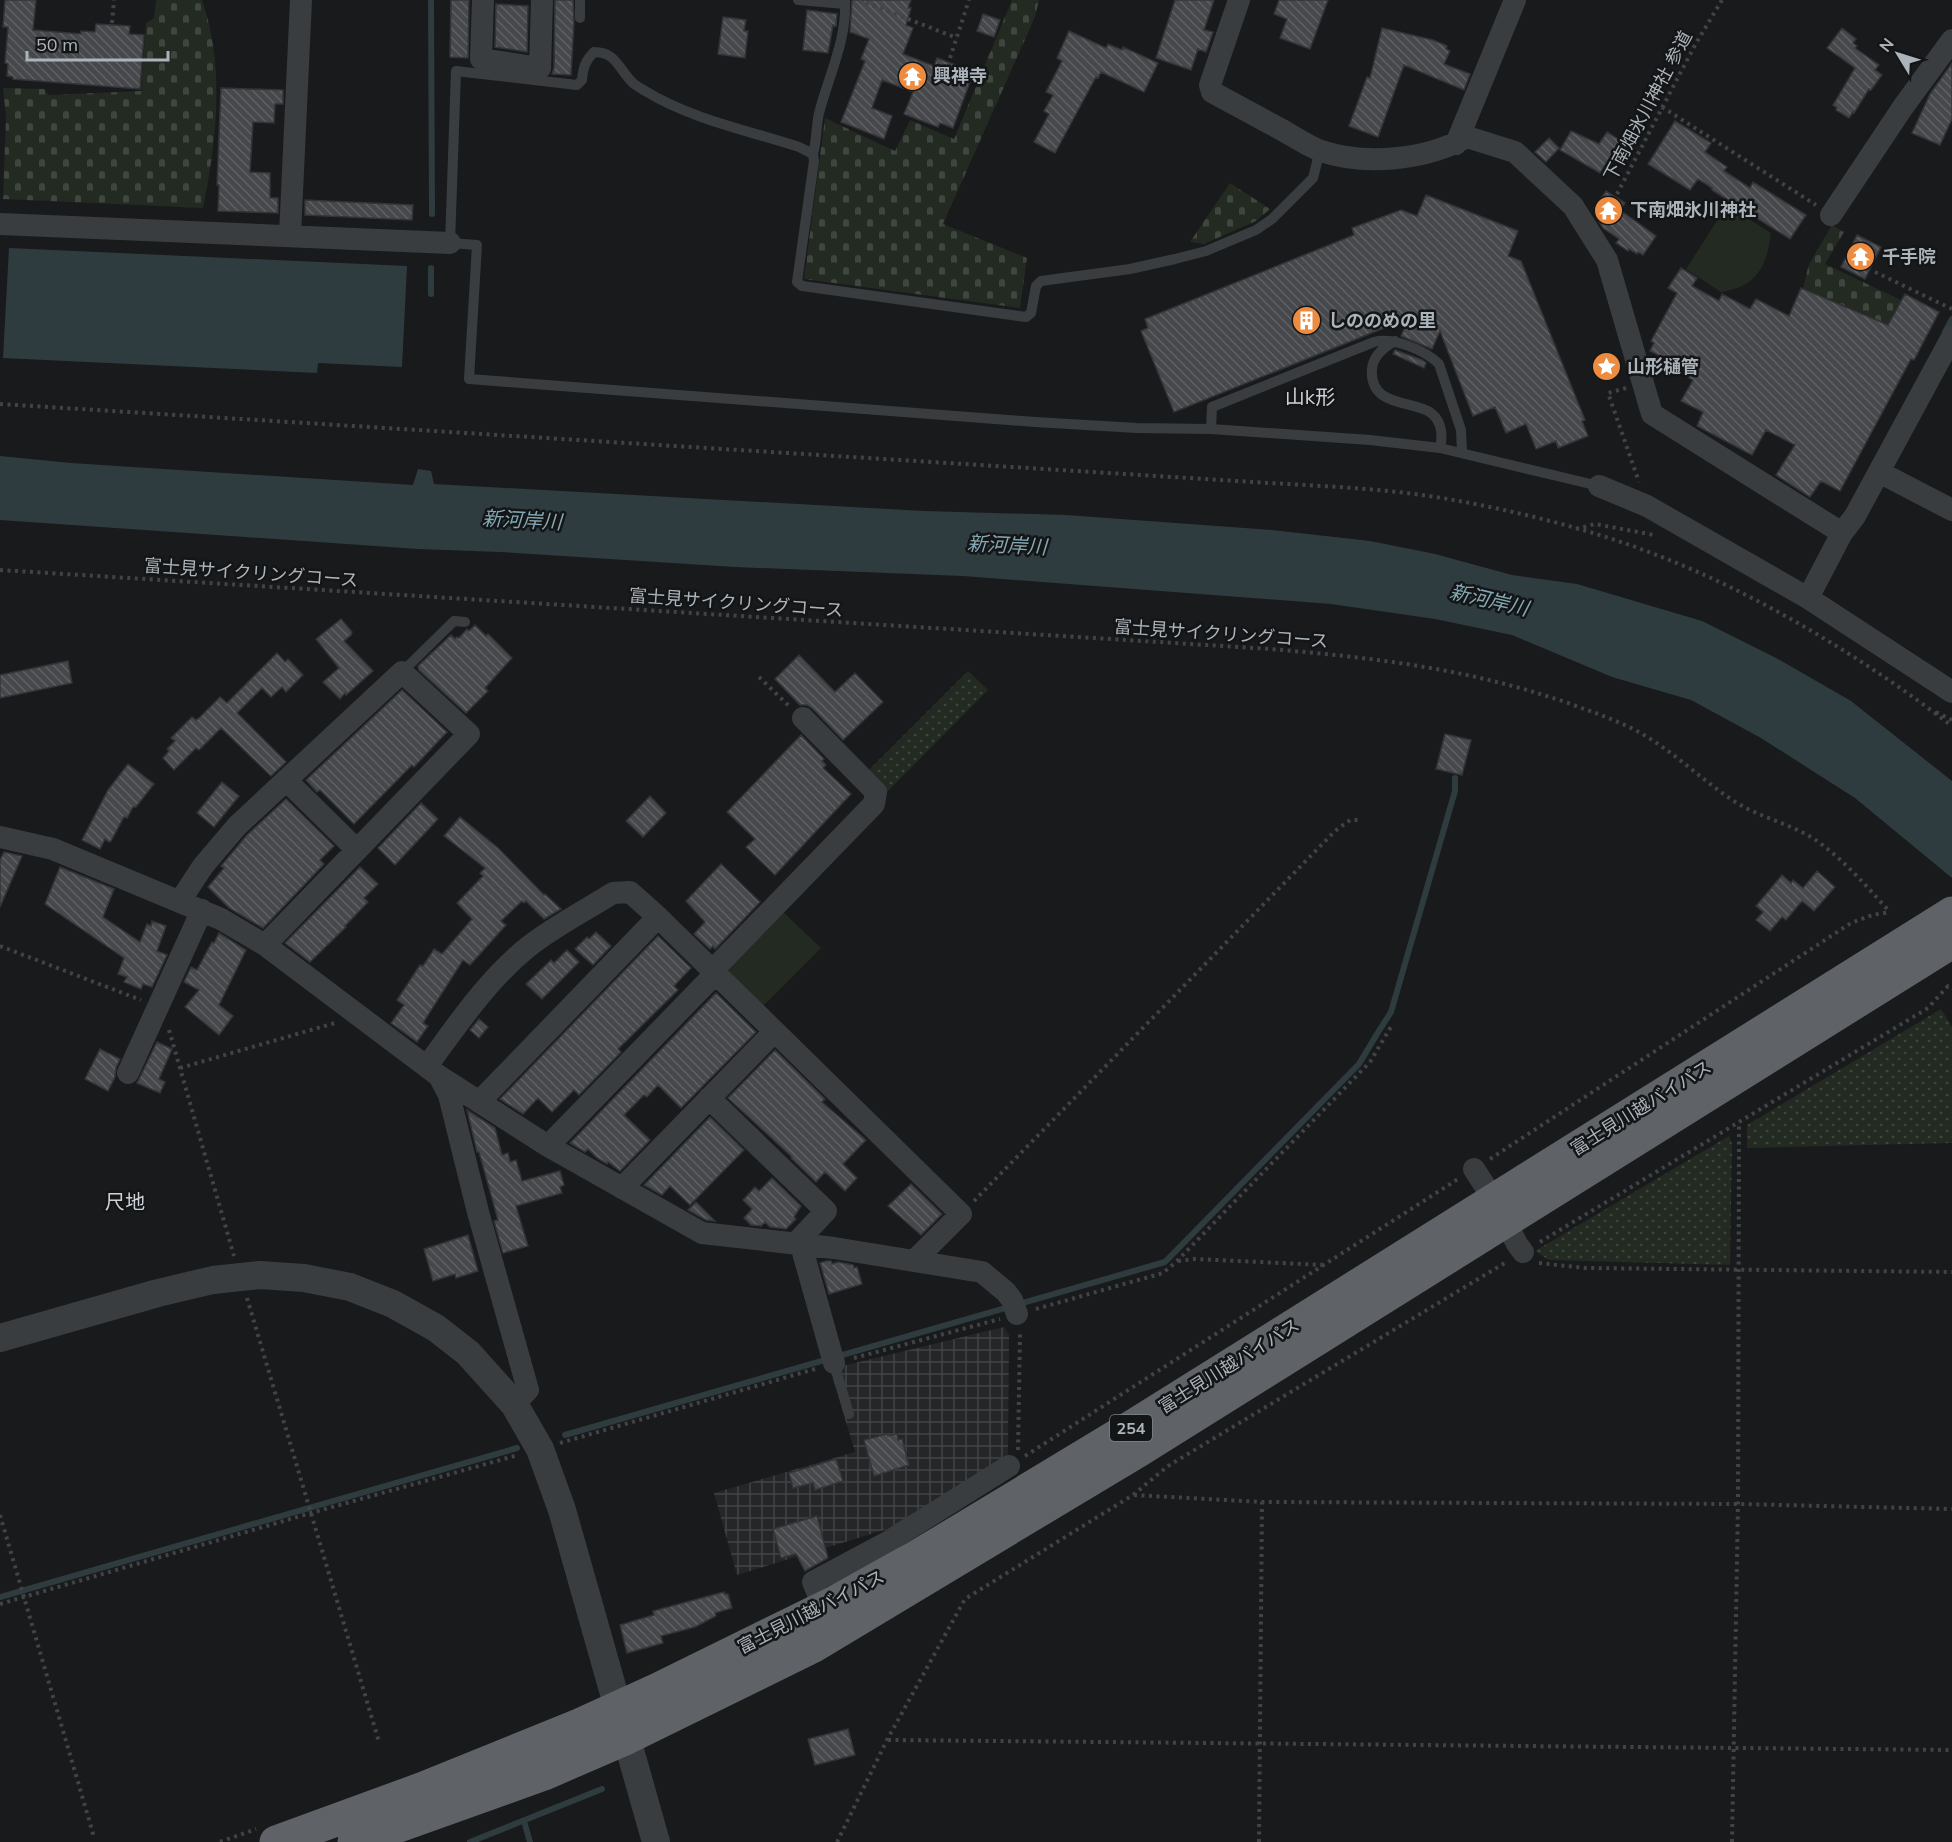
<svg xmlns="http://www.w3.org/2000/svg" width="1952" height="1842" font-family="Mulish,'Noto Sans JP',sans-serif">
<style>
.industrial{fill:url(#industrial-grid)}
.grass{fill:url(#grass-dots)}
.cemetery{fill:url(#cemetery-stones)}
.garden{fill:#222a21}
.water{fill:#2f3c3f}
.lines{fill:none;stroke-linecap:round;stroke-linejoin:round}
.stream{stroke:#2f3c3f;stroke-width:6}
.building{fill:url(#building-back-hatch);stroke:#333437;stroke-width:1.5}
.path{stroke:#404447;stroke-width:4;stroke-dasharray:3 4.5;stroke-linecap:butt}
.service{stroke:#3a3d40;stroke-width:10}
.minor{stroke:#3a3d40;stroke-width:22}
.tertiary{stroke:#3a3d40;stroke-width:28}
.trunk{stroke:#5f6368;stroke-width:33}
.labels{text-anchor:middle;stroke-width:5;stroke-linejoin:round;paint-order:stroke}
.shield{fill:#141517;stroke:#7e848a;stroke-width:1.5}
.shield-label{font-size:16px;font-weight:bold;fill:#acb4bb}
.poi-label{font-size:18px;font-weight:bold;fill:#acb4bb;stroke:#141517;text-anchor:start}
.street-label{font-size:18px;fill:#acb4bb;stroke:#141517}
.neighbourhood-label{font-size:20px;fill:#cdd2d7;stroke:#141517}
.water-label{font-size:20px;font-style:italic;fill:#85a9b4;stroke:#141517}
</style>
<defs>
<pattern id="industrial-grid" width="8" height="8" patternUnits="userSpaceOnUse" patternTransform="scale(1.5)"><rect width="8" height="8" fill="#252628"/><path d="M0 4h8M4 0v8" fill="none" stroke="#424345"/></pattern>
<pattern id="grass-dots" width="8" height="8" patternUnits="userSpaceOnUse" patternTransform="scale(1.5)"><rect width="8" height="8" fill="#222a21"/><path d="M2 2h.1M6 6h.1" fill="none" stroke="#3f463f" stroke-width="1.8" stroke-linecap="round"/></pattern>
<pattern id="cemetery-stones" width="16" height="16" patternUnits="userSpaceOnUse" patternTransform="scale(1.5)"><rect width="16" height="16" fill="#222a21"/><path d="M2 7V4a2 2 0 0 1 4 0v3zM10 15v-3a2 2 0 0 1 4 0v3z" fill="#3f463f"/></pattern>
<pattern id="building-back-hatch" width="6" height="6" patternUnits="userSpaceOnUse" patternTransform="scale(1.5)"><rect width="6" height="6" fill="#46484b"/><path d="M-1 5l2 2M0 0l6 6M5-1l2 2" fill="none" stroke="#5e6063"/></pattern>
</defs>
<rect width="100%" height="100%" fill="#191a1b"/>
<path class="industrial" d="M1004 1327 1009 1335 1008 1456 904 1524 737 1575 714 1493 855 1452 830 1369Z"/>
<path class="grass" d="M968 671 988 690 886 793 866 773Z
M1941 1009 1952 1027V1143L1747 1148V1125Z
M1729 1136 1732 1144 1730 1265 1549 1260 1535 1251Z"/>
<path class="cemetery" d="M156 0H202C225 67 217 140 203 208L3 199 6 117 3 88 44 89 49 95 141 91 146 23 154 18Z
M1012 0H1039L1035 17 943 224 1027 258 1020 308 804 279 825 118 895 151 910 120 954 139Z
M1230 183 1270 209 1256 221 1204 244 1190 242Z
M1832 225 1844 232 1825 264 1901 300 1888 324 1803 288 1809 264Z"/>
<path class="garden" d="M1727 205 1771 233C1767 266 1757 287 1721 292L1686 269Z
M781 910 821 948 761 1008 722 970Z"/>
<path class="water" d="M9 248 407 266 402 367 318 363 317 373 3 358Z
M0 456 71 463 413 485 418 469 431 471 434 484 924 511 1066 515 1272 530 1370 541 1435 554 1512 575 1577 584 1702 621 1778 659 1851 701 1952 781V878L1855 798 1761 738 1691 700 1612 677 1512 635 1435 619 1331 604 963 576 735 567 501 552 418 549 0 520Z"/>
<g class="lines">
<path class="stream" d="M431 0 432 214
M431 268V294
M1945 332 1952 319
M565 1435 1165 1262 1359 1064 1377 1034 1391 1012 1455 791V778
M0 1597 517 1448
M524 1821 530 1842
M470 1842 602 1789"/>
</g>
<path class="building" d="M5 0H36L33 30 81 34V31L95 32 96 24 130 26 129 34 144 35 140 89 13 79V77L7 76 8 64 5 63 8 27H3Z
M451 0H469L468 58 450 57Z
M555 0H573L574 22 571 75 552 74 554 68Z
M852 0H911L908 8H911L906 25 913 28 903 54 934 66 937 58 961 67 959 74 971 79 953 128 940 123 938 127 904 114 913 92 882 80 872 108 892 116 884 139 841 122 865 61 861 59 869 39 850 32Z
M1175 0H1214L1204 30 1213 32 1206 52 1198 49 1191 70 1156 58Z
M1279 0H1328L1310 49 1280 38 1287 19 1274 14Z
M496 4 528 6 527 52 495 47Z
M807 10 837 14 836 26 833 25 828 53 803 50Z
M983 14 1000 20 994 37 977 31Z
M723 17 746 20 744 31H748L745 58 718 54Z
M1382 28 1433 40 1447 46 1446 49 1450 51 1444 64 1470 74 1464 90 1404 65 1378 137 1349 126 1367 77 1370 78Z
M1842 28 1856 39 1853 43 1857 46 1855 48 1879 65 1875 70 1882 75 1871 90 1869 89 1854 113 1853 112 1849 118 1836 110 1837 108 1833 105 1855 68 1827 48Z
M1069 31 1106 48 1108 44 1122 50 1123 47 1158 63 1144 92 1101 72 1098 78 1096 77 1055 153 1034 142 1049 114 1044 111 1053 95 1046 92 1062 61 1057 58Z
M1952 63V119L1940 145 1912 133 1930 94Z
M221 88 283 90V104H275L274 123 253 122 250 172 270 173V198H278V213L218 211 219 185H217Z
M1675 121 1711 143 1705 152 1727 167 1724 171 1750 188 1753 182 1806 215 1790 239 1712 190V188L1698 179 1690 190 1648 164Z
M1571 131 1599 144 1607 132 1621 141 1600 173 1560 150Z
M1549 138 1559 148 1546 162 1535 152Z
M1606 191 1625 203 1620 210 1656 236 1643 255 1638 252 1637 254 1629 249 1628 251 1616 243 1619 239 1603 228 1596 217 1600 212 1594 208Z
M1426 195 1518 231 1508 256 1521 261 1585 420 1582 421 1588 436 1558 448 1556 441 1536 449 1526 424 1506 433 1495 407 1473 416 1440 331 1432 349 1401 336 1409 318 1174 412 1141 331 1148 328 1145 319 1354 235 1352 228 1401 210 1417 216Z
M305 200 413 205 412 220 305 215Z
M1857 235 1881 247 1865 279 1841 267Z
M1681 268 1697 278 1692 286 1719 301 1722 294 1750 309 1756 299 1789 316 1801 288 1888 325 1905 294 1939 312 1914 360 1911 359 1840 491 1821 481 1810 497 1776 475 1795 445 1766 430 1752 455 1697 426 1703 412 1681 401 1693 380 1656 360 1658 355 1650 351 1654 343 1651 341 1677 293 1668 288Z
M1395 350 1422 360 1426 363 1424 368 1393 354Z
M341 619 352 632 351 635 344 641 373 671 346 695 345 693 340 699 323 682 339 668 316 639Z
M475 625 486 636 488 634 512 658 485 688 488 691 466 713 419 670 418 666 451 635 455 639 457 637 459 638 467 629 469 631Z
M277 653 285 662 288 659 303 675 286 692 282 687 271 697 262 688 237 713 286 762 271 776 221 728 199 750 196 748 174 770 163 758 169 751 167 749 175 741 171 738 192 717 196 720 200 717 220 697 227 703Z
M799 655 835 692 855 673 883 702 843 740 813 709 807 705H800L775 679Z
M68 661 72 683 0 698V675Z
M402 690 447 732 414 767 412 765 354 824 320 790 317 792 306 780Z
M1445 734 1471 740 1462 775 1436 769Z
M801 735 824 759 822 761 826 765 823 768 851 794 775 875 746 847 755 839 727 812Z
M128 764 154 784 136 807H133L127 818 124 817 111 841 109 842 105 839 100 849 82 840 108 790Z
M222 782 239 796 214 827 197 813Z
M650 796 666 813 643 837 626 821Z
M286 799 334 846 320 860 324 864 263 928 229 908 208 887 224 868 221 866 247 835Z
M421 803 438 819 395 865 378 848Z
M460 817 498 848 544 895 545 894 561 909 544 919 526 901 524 903 522 901 501 921 506 925 470 965 463 960 423 1023 428 1026 417 1042 391 1023 404 1005 397 1000 420 965 423 966 434 949 442 954 472 919 457 903 483 876 480 873 485 868 444 836Z
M4 852 22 856 0 907V860Z
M721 864 760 902 715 949 713 946 710 949 694 934 705 922 686 901Z
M60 867 114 889 103 917 140 942 147 924 151 926 152 921 166 926 157 951 167 955 152 987 143 984 141 989 124 982 127 977 118 974 124 958 45 904Z
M360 867 378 884 364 898 368 902 345 926 346 927 310 962 285 943Z
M1817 871 1835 887 1814 911 1802 901 1786 920 1782 917 1770 931 1756 920 1763 912 1756 906 1782 875 1791 883 1793 880 1803 888Z
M596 932 611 946 593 965 575 949 587 937 589 939Z
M219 933 246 950 219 1005 233 1016 219 1035 185 1007 199 990 184 982 191 967 197 970 212 942 214 943Z
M658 936 691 968 674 986 678 990 618 1049 621 1052 579 1095 574 1090 552 1112 538 1098 523 1114 500 1099Z
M567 950 579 962 542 999 526 984 551 960 554 963Z
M716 993 756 1032 681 1108 658 1085 647 1097 644 1095 624 1115 650 1140 620 1171 608 1162 607 1164 597 1158 588 1149 585 1152 570 1143Z
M479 1019 488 1027 479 1038 470 1030Z
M157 1042 172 1049 159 1079 165 1082 160 1093 137 1083Z
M100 1049 120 1059 116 1068 115 1077 108 1091 85 1079Z
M775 1050 825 1099 822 1102 866 1140 843 1164 857 1178 845 1191 825 1172 816 1182 791 1158 792 1157 728 1098Z
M467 1110 495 1128 502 1155 508 1153 510 1162 516 1160 522 1181 560 1171 564 1185 560 1187 562 1193 516 1206 528 1246 503 1253 494 1221 498 1220 479 1152H477Z
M710 1117 744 1150 690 1205 670 1186 662 1195 644 1185Z
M772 1178 801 1206 794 1217 796 1219 786 1229 770 1227 765 1222 761 1226 751 1225 744 1218 752 1209 743 1200 755 1187 759 1191Z
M911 1184 942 1214 921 1235 888 1206Z
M696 1202 715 1221 706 1220 688 1210Z
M468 1235 478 1271 456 1278 455 1274 433 1281 424 1249Z
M826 1261H831L832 1264 838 1262 853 1265 854 1268 857 1267 862 1284 829 1294 820 1263Z
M887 1434 888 1436 897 1434 898 1440 902 1439 909 1465 874 1476 864 1440Z
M836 1459 843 1481 815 1490 813 1483 793 1488 789 1473Z
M817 1516 828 1558 805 1571 796 1554 781 1558 773 1529Z
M724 1592 725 1594H728L732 1608 715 1613 716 1616 695 1627 661 1636 663 1643 627 1653 620 1625 654 1615 653 1611Z
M848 1729 855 1755 815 1765 808 1739Z"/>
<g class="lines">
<path class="path" d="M859 0 957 38
M112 23 114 0
M950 58 969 0
M1662 107 1816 205
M1617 194 1695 45 1722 0
M1875 272 1952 309
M1626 388 1608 393 1639 482
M0 404 1253 482C1318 486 1384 488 1448 499 1516 511 1590 529 1654 554 1757 593 1865 659 1952 726
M1576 529 1595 524 1654 535
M0 570 1271 649C1375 658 1465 668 1565 702 1590 711 1614 719 1637 731 1674 751 1702 781 1737 803 1760 817 1787 823 1811 837 1842 857 1865 885 1890 912
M759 677 789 706
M1936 712 1952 720
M0 946 141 1000
M169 1030 234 1256
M180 1068 335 1023
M1490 1159 1851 923 1872 915 1890 912
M974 1201 1335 831 1350 820H1361
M1540 1242 1928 1008 1948 986 1952 989
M1178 1261 1195 1259 1323 1265
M1539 1263 1585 1268 1952 1272
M247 1298 379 1742
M1036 1309 1163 1273 1177 1261 1370 1062 1392 1025
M854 1358 1000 1319
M560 1443 815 1369
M1018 1450 1020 1332
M1025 1456 1458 1179
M1134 1495 1262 1502 1738 1504 1952 1509
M0 1515 94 1837
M0 1604 311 1513 518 1455
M888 1740 1952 1750
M220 1842 256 1829
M837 1842 887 1740 965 1599 1133 1495 1168 1466 1508 1261
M1259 1842 1262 1502
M1732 1842 1738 1504 1739 1123"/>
<path class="service" d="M580 0V18
M798 0 845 4
M1320 150 1313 178 1272 219 1256 230 1206 251 1175 259 1130 269 1041 281 1036 286 1031 313 1026 317 802 286 797 282 814 161 813 154 799 147C750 131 691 119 647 92 642 89 636 86 632 82 618 68 616 52 594 52 585 61 583 68 582 80L577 85 456 71 450 243 477 245 469 379 1035 422 1137 428 1211 429 1370 440 1440 448 1599 486
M813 154C817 140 816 126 819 113 829 75 847 40 845 0
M1395 341C1384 347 1373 356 1372 369 1369 408 1414 400 1431 413 1442 421 1443 436 1440 448
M1211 429 1212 407 1374 342C1393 337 1425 350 1439 364L1461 430 1462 452
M402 672 454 621 465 622
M834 1363 849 1414"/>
<path class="minor" d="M483 0 481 59 540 68 542 0
M1239 0 1210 85 1212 92C1236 105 1260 118 1284 131 1296 138 1308 146 1321 151 1366 166 1426 160 1467 137L1515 152 1573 206 1607 260 1652 414 1842 533
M1456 144 1515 0
M1831 215 1903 107 1952 40
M0 224 450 243
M290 235 301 0
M1879 472 1952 510
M1599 486 1647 506 1808 598 1952 692
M1808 598 1842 533 1855 516 1952 337
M286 780 357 850
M0 837 53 849 221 919 265 945 439 1076 548 1146 702 1233 834 1248 982 1272 1006 1292 1012 1300 1017 1314
M180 901 203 866 237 826 402 672 469 734 265 945
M712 971 874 804 876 792 803 718
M427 1066C458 1024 487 980 528 947 553 927 586 910 613 893L630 892 658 917 961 1214 915 1260
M128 1073 202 910
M439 1076 449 1095 478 1212 528 1390 514 1404
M709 1098 826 1211 795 1244
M479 1102 658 917
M548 1146 715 974
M1474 1169 1494 1200 1517 1244 1523 1252
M622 1188 774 1032
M801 1245 834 1363
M824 1608 813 1582 886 1543 1009 1466"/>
<path class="tertiary" d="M0 1338 158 1293 213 1280 260 1275 304 1278 350 1287 393 1304 436 1328 468 1353 514 1404 540 1449 562 1510 656 1842"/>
<path class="trunk" d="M276 1842 421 1789 579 1725 656 1690 833 1603 916 1557 1133 1426 1952 913
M354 1842 544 1774 627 1738 812 1647 1138 1451 1952 942"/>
</g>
<defs>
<symbol id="temple-disc" viewBox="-11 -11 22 22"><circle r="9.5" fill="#ed8b40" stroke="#141517"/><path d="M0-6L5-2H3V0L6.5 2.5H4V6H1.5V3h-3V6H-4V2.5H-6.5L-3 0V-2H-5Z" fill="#fff"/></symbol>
<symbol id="building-disc" viewBox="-11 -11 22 22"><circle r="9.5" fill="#ed8b40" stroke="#141517"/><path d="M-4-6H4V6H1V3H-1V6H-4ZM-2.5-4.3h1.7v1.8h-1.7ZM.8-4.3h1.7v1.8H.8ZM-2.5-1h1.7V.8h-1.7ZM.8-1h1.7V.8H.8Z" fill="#fff"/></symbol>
<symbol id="sight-disc" viewBox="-11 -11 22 22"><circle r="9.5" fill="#ed8b40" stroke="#141517"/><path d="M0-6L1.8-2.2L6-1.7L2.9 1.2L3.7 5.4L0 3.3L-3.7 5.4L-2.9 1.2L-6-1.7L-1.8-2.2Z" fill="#fff"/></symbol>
</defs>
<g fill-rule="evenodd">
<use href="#temple-disc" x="896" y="60" width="33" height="33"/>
<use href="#temple-disc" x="1592" y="194" width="33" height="33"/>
<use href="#temple-disc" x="1844" y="240" width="33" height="33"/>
<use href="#building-disc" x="1290" y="304" width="33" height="33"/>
<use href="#sight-disc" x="1590" y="350" width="33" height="33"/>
</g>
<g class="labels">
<rect class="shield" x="1110" y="1415" width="42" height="26" rx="4.5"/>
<g class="shield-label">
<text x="1131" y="1434">254</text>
</g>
<g class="poi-label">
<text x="933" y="82">興禅寺</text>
<text x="1630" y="216">下南畑氷川神社</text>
<text x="1882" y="263">千手院</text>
<text x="1328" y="327">しののめの里</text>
<text x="1627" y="373">山形樋管</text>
</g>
<g class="street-label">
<text transform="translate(1648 106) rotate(-62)" y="6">下南畑氷川神社 参道</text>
<text transform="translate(251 573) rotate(4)" y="6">富士見サイクリングコース</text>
<text transform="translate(736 603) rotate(4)" y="6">富士見サイクリングコース</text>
<text transform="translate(1221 634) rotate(4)" y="6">富士見サイクリングコース</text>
<text transform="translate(1641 1108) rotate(-32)" y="6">富士見川越バイパス</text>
<text transform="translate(1229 1366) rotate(-32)" y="6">富士見川越バイパス</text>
<text transform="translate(811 1612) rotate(-27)" y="6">富士見川越バイパス</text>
</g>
<g class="neighbourhood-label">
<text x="1310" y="404">山k形</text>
<text x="125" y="1209">尺地</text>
</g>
<g class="water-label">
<text transform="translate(522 520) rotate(3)" y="7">新河岸川</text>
<text transform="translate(1007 545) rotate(3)" y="7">新河岸川</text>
<text transform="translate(1489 600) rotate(13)" y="7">新河岸川</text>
</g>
</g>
<g transform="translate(1898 54) rotate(308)" stroke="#141517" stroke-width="4.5" paint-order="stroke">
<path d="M0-4.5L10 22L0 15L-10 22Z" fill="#acb4bb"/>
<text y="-9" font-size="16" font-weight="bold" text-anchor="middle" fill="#acb4bb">N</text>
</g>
<path d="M27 51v9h141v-9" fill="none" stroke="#acb4bb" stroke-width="3"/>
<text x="36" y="51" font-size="18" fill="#acb4bb" stroke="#141517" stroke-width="4.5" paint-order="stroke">50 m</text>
</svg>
